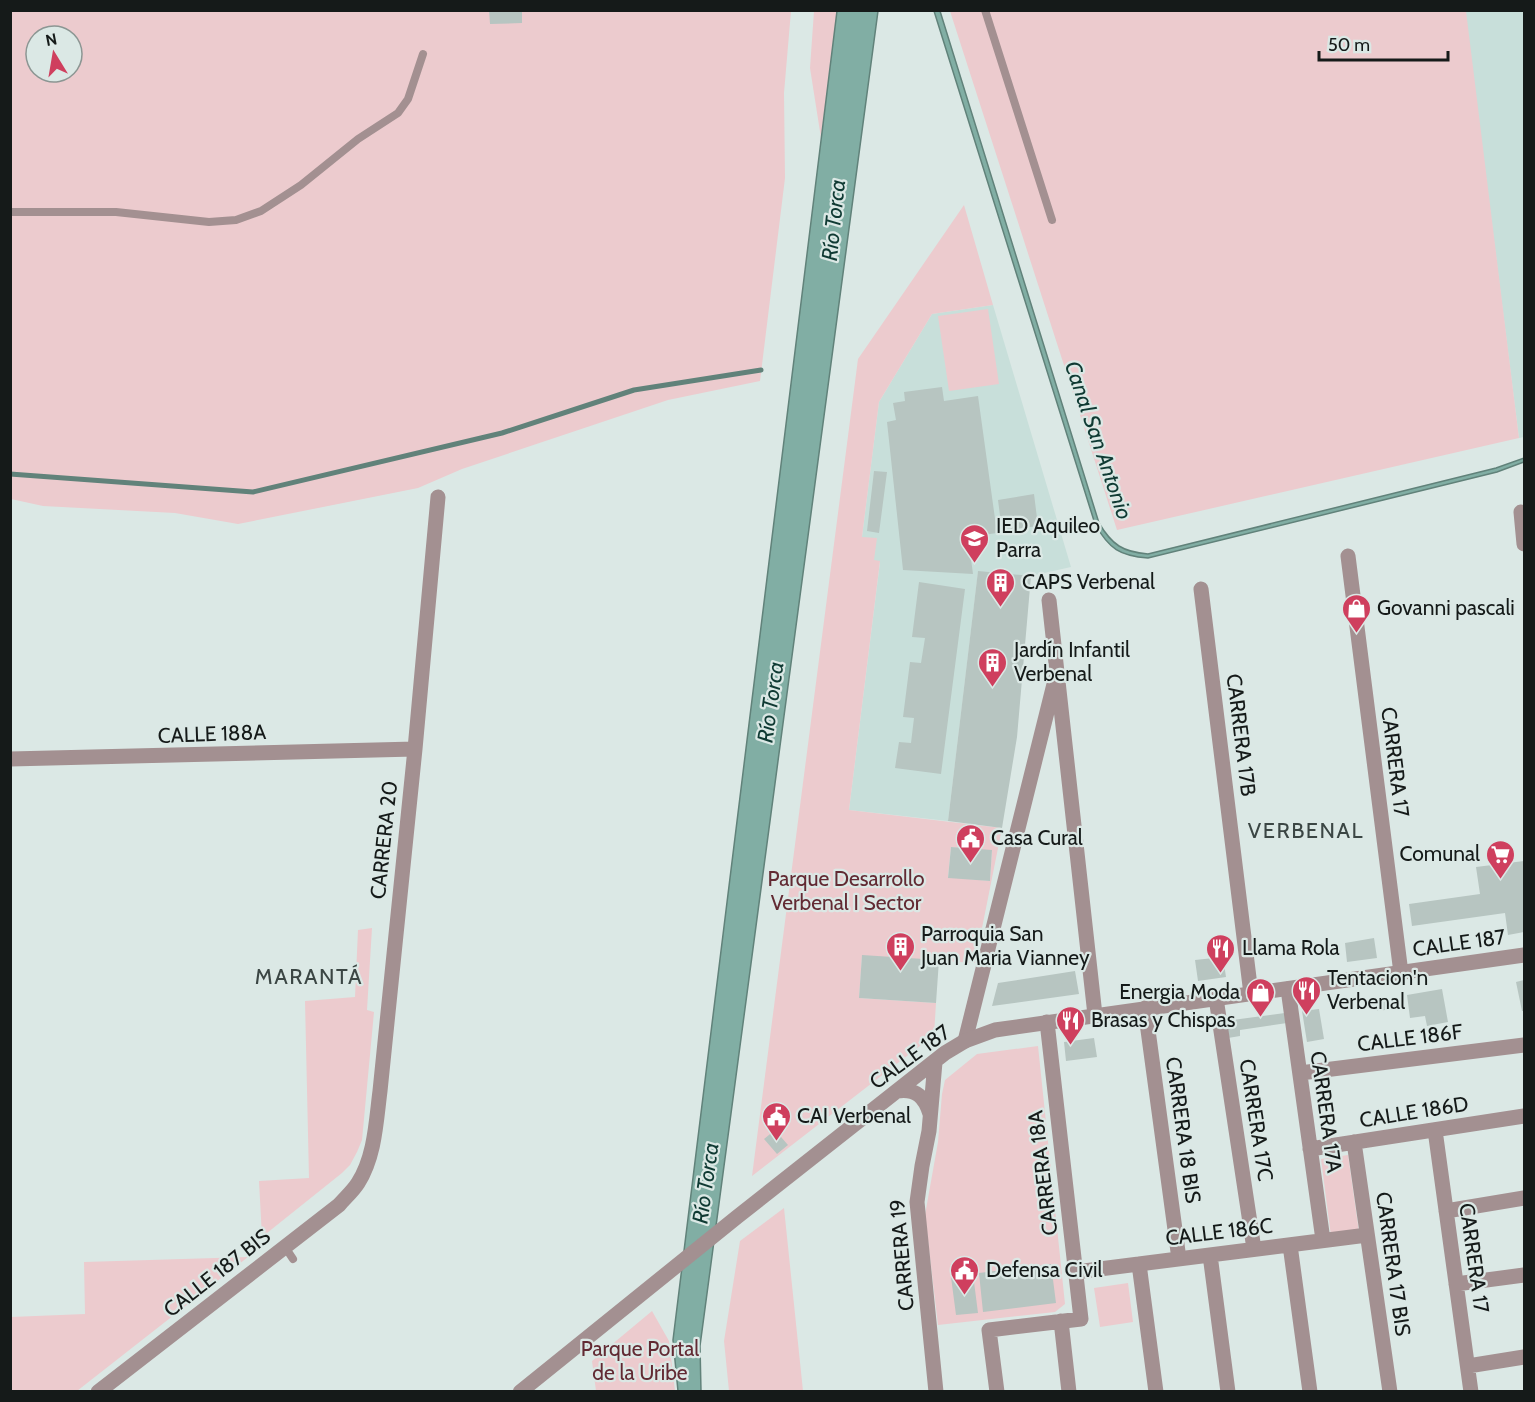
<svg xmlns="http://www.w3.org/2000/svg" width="1535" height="1402" font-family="Cabin,sans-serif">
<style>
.built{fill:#c8dfda}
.green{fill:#eccbce;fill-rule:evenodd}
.water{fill:#81aea4;stroke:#61827a;stroke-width:1.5}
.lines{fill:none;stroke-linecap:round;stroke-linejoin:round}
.stream{stroke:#61827a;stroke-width:5}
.building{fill:#b7c5c1}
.service{stroke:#a39091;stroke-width:8}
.minor{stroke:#a39091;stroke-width:15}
.tertiary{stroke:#a39091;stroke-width:15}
.labels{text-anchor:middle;stroke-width:4.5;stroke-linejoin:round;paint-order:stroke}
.poi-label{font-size:21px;fill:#151a19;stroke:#dbe8e5;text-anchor:start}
.street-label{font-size:21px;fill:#151a19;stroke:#dbe8e5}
.park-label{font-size:21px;fill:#622a33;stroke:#dbe8e5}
.water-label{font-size:22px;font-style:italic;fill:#0f3a33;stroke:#dbe8e5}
.neighbourhood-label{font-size:22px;letter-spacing:1.5px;fill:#3b4644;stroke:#dbe8e5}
</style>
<rect width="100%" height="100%" fill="#dbe8e5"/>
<path class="built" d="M1465 11H1524V437L1519 438Z
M993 305 1071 567 1031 576 978 572 948 821 849 810 880 562 874 561 862 537 879 402 932 314Z"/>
<path class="green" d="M10 11H791L784 93 785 178 760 381 668 400 462 469 418 488 238 524 175 513 43 506 11 499ZM36 36H72V72H36Z
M814 11H837L821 138 810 68Z
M950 11H1466L1519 438 1117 530Z
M964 205 993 305 932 314 879 402 862 537 877 538 874 560 880 561 849 810 1002 828 975 963 862 956 859 998 936 1003 934 1035 752 1176 858 359ZM951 847 992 851 990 881 948 877Z
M988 309 999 384 949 391 938 316Z
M372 928 367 1010 374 1012 362 1140 357 1152 350 1165 342 1173 262 1237 259 1181 309 1178 305 1001 355 997 358 930Z
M1038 1046 1065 1304 1055 1312 938 1325 925 1215 938 1142 942 1094 945 1080 977 1054Z
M1348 1155 1359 1232 1331 1236 1321 1159Z
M784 1208 803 1391H729L724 1341 740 1241Z
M248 1257 77 1391H11V1317L85 1314 84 1262Z
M1128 1283 1133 1322 1100 1327 1094 1288Z
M652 1311 669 1341 675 1391H596L592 1361Z"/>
<path class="water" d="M837 11H878L700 1346 701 1391H678L673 1340Z
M934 11H940L1099 523C1112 545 1123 552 1148 554L1496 468 1524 458V462L1497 472 1148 558C1120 556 1109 549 1095 524Z"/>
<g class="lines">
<path class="stream" d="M10 474 253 492 502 433 634 390 761 370"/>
</g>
<path class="building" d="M489 10H522V23L490 24Z
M942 387 944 401 978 396 997 533 968 537 973 574 903 570 887 422 896 420 893 403 905 401 904 392Z
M874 471 887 472 879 533 867 531Z
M1034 494 1038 526 1002 531 998 500Z
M978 571 1031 576 1017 737 1002 828 948 821Z
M919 582 965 589 941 774 895 768 899 742 911 743 914 718 903 717 910 662 921 663 925 638 912 637Z
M951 847 992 850 990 881 948 878Z
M1524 861V932L1508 935 1505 913 1412 926 1409 904 1480 894 1476 867Z
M1374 938 1377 958 1347 962 1345 943Z
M862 955 939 960 936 1003 859 998Z
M1223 957 1226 977 1198 981 1195 960Z
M1075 971 1079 994 992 1006 998 983Z
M1524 980V1011H1522L1516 982Z
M1442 989 1448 1022 1427 1026 1425 1016 1410 1018 1407 995Z
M1391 999 1393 1009 1377 1011 1375 1001Z
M1319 1009 1324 1039 1307 1042 1302 1011Z
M1285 1013 1287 1023 1240 1030V1036L1228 1038 1225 1021Z
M1094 1038 1097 1057 1066 1061 1064 1042Z
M775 1130 788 1145 777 1154 764 1139Z
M1051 1264 1056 1303 983 1312 979 1273Z
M973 1274 978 1313 956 1315 951 1277Z"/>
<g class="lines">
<path class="service" d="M985 10 1052 220
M10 212H116L209 222 236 220 261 211 301 185 358 139 398 113 408 99 423 54
M285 1247 293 1259"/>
<path class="minor" d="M1521 512 1524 544
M1348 556 1401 973
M1201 589 1251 994
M1049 600 1095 1015
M10 759 415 749
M1288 989 1323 1240
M1216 998 1254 1249
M1145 1008 1179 1259
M965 1041 1055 680
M1300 1073 1524 1045
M1435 1130 1471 1392
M1354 1142 1390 1392
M1310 1149 1524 1116
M1446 1211 1524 1198
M1290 1245 1310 1392
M1210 1255 1228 1392
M1139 1264 1156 1392
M1076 1272 1367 1235
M1456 1284 1524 1275
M1061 1321 1069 1392
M1468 1366 1524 1357
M98 1392 339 1205C345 1198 353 1191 358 1183 375 1156 376 1122 380 1091L415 749 438 497
M997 1392 989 1330 1081 1319 1047 1022"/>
<path class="tertiary" d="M935 1062 929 1131 922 1166 917 1202 936 1392
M897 1091C916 1088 925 1097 930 1114
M520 1392 737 1217 945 1053 965 1041 995 1030 1524 955"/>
</g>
<defs>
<symbol id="school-pin" viewBox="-11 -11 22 30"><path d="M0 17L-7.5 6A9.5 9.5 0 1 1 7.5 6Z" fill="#cf3f5e" stroke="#dbe8e5"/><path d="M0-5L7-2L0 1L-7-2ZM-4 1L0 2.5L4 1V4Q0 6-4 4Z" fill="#fff"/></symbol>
<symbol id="building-pin" viewBox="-11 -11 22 30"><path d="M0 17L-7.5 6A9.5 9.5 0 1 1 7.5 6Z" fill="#cf3f5e" stroke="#dbe8e5"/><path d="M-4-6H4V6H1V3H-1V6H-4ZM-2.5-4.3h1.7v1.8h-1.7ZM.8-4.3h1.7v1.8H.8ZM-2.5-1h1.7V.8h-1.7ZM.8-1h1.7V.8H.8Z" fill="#fff"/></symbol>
<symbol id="shop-pin" viewBox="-11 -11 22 30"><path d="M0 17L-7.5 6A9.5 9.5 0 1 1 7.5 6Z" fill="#cf3f5e" stroke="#dbe8e5"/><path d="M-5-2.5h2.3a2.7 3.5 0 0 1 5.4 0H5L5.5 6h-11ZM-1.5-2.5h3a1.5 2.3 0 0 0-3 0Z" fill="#fff"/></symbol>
<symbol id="civic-pin" viewBox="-11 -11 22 30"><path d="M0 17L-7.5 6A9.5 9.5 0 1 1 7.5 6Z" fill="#cf3f5e" stroke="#dbe8e5"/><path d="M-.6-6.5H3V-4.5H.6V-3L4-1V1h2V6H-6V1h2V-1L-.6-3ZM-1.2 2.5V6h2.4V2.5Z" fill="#fff"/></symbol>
<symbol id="supermarket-pin" viewBox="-11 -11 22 30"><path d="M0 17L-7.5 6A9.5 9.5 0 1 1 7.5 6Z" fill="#cf3f5e" stroke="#dbe8e5"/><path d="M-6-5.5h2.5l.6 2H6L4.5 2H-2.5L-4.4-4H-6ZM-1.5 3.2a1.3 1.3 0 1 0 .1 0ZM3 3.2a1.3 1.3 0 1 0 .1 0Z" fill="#fff"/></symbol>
<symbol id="restaurant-pin" viewBox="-11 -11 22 30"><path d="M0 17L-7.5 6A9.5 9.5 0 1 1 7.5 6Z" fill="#cf3f5e" stroke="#dbe8e5"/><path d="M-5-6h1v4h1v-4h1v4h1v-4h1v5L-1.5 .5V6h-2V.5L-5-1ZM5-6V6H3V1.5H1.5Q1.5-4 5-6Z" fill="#fff"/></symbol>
</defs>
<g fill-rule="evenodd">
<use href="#school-pin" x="958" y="522" width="33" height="45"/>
<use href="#building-pin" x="984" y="566" width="33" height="45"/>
<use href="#shop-pin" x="1340" y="592" width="33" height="45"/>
<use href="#building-pin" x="976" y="646" width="33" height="45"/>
<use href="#civic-pin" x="954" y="822" width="33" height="45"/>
<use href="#supermarket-pin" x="1484" y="838" width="33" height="45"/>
<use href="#building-pin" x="884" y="930" width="33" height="45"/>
<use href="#restaurant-pin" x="1204" y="932" width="33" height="45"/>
<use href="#restaurant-pin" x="1290" y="974" width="33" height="45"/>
<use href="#shop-pin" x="1244" y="976" width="33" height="45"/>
<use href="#restaurant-pin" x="1054" y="1004" width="33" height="45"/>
<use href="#civic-pin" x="760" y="1100" width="33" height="45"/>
<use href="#civic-pin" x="948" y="1254" width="33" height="45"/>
</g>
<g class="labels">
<g class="poi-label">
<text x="996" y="533">IED Aquileo<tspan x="996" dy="24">Parra</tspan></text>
<text x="1022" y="589">CAPS Verbenal</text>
<text x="1377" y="615">Govanni pascali</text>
<text x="1014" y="657">Jardín Infantil<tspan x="1014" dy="24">Verbenal</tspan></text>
<text x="991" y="845">Casa Cural</text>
<text x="1480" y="861" text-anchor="end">Comunal</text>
<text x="921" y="941">Parroquia San<tspan x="921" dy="24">Juan Maria Vianney</tspan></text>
<text x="1242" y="955">Llama Rola</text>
<text x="1327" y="985">Tentacion'n<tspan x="1327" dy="24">Verbenal</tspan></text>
<text x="1240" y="999" text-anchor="end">Energia Moda</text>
<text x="1091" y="1027">Brasas y Chispas</text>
<text x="797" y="1123">CAI Verbenal</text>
<text x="986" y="1277">Defensa Civil</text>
</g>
<g class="street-label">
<text transform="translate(212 734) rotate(-2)" y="7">CALLE 188A</text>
<text transform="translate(1241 735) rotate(83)" y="7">CARRERA 17B</text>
<text transform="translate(1395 762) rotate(83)" y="7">CARRERA 17</text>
<text transform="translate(384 840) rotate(-84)" y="7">CARRERA 20</text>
<text transform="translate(1459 943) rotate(-8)" y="7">CALLE 187</text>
<text transform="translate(1410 1038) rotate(-7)" y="7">CALLE 186F</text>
<text transform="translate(910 1057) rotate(-36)" y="7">CALLE 187</text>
<text transform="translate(1326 1112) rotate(82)" y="7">CARRERA 17A</text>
<text transform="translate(1414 1112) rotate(-9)" y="7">CALLE 186D</text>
<text transform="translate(1256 1120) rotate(81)" y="7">CARRERA 17C</text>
<text transform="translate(1183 1130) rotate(82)" y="7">CARRERA 18 BIS</text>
<text transform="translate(1043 1173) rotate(-97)" y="7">CARRERA 18A</text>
<text transform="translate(1219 1232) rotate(-7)" y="7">CALLE 186C</text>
<text transform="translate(902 1255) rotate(-95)" y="7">CARRERA 19</text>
<text transform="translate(1474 1258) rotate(82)" y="7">CARRERA 17</text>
<text transform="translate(1393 1264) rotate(82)" y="7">CARRERA 17 BIS</text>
<text transform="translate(217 1273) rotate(-38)" y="7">CALLE 187 BIS</text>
</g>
<g class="park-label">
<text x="846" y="886">Parque Desarrollo<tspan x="846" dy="24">Verbenal I Sector</tspan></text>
<text x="640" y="1356">Parque Portal<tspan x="640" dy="24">de la Uribe</tspan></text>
</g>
<g class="water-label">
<text transform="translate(833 220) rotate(-84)" y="8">Río Torca</text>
<text transform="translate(1099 440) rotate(71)" y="8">Canal San Antonio</text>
<text transform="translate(770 702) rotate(-82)" y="8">Río Torca</text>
<text transform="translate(705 1183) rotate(-82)" y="8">Río Torca</text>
</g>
<g class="neighbourhood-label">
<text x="1306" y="838">VERBENAL</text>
<text x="309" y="984">MARANTÁ</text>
</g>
</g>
<rect width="1535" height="1402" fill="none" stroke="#151a19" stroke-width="24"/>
<g transform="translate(54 54) rotate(349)"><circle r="28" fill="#dbe8e5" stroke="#8c9693" stroke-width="1.5"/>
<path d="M0-4.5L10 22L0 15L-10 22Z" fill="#cf3f5e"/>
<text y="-9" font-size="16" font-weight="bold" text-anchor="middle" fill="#151a19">N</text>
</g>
<path d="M1319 51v9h129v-9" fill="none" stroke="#151a19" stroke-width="3"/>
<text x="1328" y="51" font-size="18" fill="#151a19" stroke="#dbe8e5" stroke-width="4.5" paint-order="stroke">50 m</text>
</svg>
